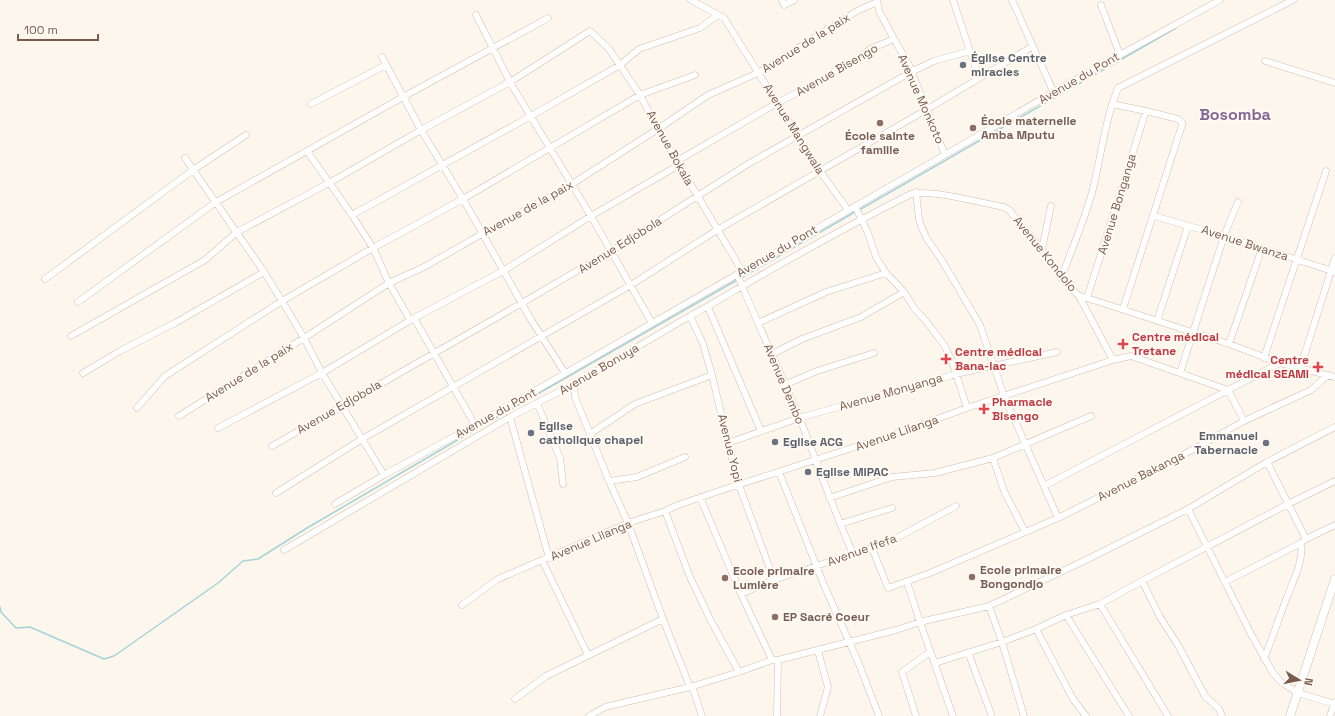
<svg xmlns="http://www.w3.org/2000/svg" width="1335" height="716" font-family="'Space Grotesk',sans-serif">
<style>
.lines{fill:none;stroke-linecap:round;stroke-linejoin:round}
.stream{stroke:#a5d3da;stroke-width:1.5}
.street-casing{stroke:#d1beb0;stroke-width:7}
.secondary-casing{stroke:#d6c0b0;stroke-width:9}
.street{stroke:#fff;stroke-width:6}
.secondary{stroke:#fff;stroke-width:8}
.worship-dot{fill:#6b7280;stroke:#fffaf3;stroke-width:1.5}
.education-dot{fill:#8d6e63;stroke:#fffaf3;stroke-width:1.5}
.health-dot{fill:#e0444e;stroke:#fffaf3;stroke-width:1.5}
.labels{text-anchor:middle;stroke-width:4;stroke-linejoin:round;paint-order:stroke}
.street-label{font-size:12px;fill:#7a5c4d;stroke:#fffaf3}
.worship-label{font-size:12px;font-weight:bold;fill:#5b616d;stroke:#fffaf3;text-anchor:start}
.education-label{font-size:12px;font-weight:bold;fill:#785e54;stroke:#fffaf3;text-anchor:start}
.health-label{font-size:12px;font-weight:bold;fill:#be3a42;stroke:#fffaf3;text-anchor:start}
.district-label{font-size:16px;font-weight:bold;fill:#846695;stroke:#fffaf3}
</style>
<rect width="100%" height="100%" fill="#fdf6ec"/>
<g class="lines">
<path class="stream" d="M859 210 1176 28
M741 278 855 212
M0 607 1 612 16 628 30 627 104 659 114 656 218 583 243 561 258 559 307 528 473 431 737 280"/>
<defs>
<path id="street" d="M691 0 724 18 820 171 848 210
M782 0 784 5 794 0
M877 0 879 11 894 39 909 65 945 155
M953 0 979 78
M1012 0 1054 93
M1101 5 1120 55
M476 15 510 82 591 216 652 323
M382 57 421 130 463 199 530 318 565 373
M1265 61 1335 83
M311 104 386 65
M1112 104 1146 111 1178 119 1182 122V125L1123 309
M307 151 352 215 373 248 389 283 410 320
M185 158 264 272 282 301 304 338 322 373 384 475
M677 161 777 103 830 76 838 68 858 59 870 49 894 39
M916 192 919 219 921 226 927 239 941 259 980 325 1004 396 1058 518
M855 206 868 233 876 257 886 273 904 292 914 308 926 321 944 345 952 361 967 408
M352 215 531 116 620 65 639 49 700 28 718 15
M1154 216 1224 236 1335 272
M1042 249 1051 206
M737 274C758 324 781 374 802 424 819 468 834 511 853 554
M1061 278C1072 249 1085 219 1093 189 1101 156 1105 120 1118 88L1293 0
M45 279 193 170 246 135
M1079 296 1087 298 1229 344 1280 363 1335 377
M1087 298 1146 111
M78 302 216 202 403 97 548 18
M708 307 761 431
M690 316 703 344 712 375 728 443 739 485 774 580
M414 318 475 425
M1157 321 1188 226
M758 323 826 292 886 273
M71 336 205 260 237 232 329 183 421 130 510 82 590 31 609 49 640 95 658 129 742 271
M1229 344 1262 248
M772 354 802 339 861 317 904 292
M1264 358 1326 171
M1300 369 1335 258
M83 373 120 351 175 323 264 272
M1180 373 1224 236 1238 202
M574 384 575 397 609 481 628 523 663 619 690 687
M784 385 817 371 874 353
M537 403 560 458 563 484
M137 408 165 376 282 301 373 248 463 199 640 95 695 75
M179 416 304 338 389 283 424 267 482 234 572 184 658 129 708 95 758 73 857 11 877 2
M510 417 549 558
M218 428 322 373 414 318 503 271 591 216 679 165
M590 434 635 404 712 375
M728 443 799 418 956 374 1057 352
M272 446 522 303 611 251 748 164 911 72 934 61 970 51
M993 458 1004 491 1025 532
M1267 462 1306 539
M779 472 824 585 859 664 879 716
M609 481 637 477 685 457
M1044 486 1280 363
M276 493 362 439 631 285 717 230 926 110 1033 46
M700 497 741 594 772 660
M829 498 892 477 935 473 993 458 1091 416
M335 504 384 475 484 420 1087 73 1220 0
M1188 509 1251 634 1273 673 1281 682 1298 693 1335 704
M665 511 690 577 711 621 739 672
M840 524 892 508
M872 548 888 588 930 573 1058 518 1170 462 1244 421 1311 390 1328 375
M284 550 510 417 574 384 690 316C713 304 735 290 758 277 809 248 859 220 911 194 932 189 981 203 1004 207L1009 210 1042 249 1061 278 1079 296 1113 360
M542 560 588 655
M1142 581 1160 617 1178 645 1205 696 1219 709 1222 716
M907 582 920 622 953 716
M1225 582 1301 543 1306 539 1335 525
M741 594 774 580 889 542 956 506
M1100 604 1168 716
M462 605 498 579 628 523 665 511 678 505 716 492 892 435 967 408 1113 360 1131 356 1228 390 1244 421
M989 606 1002 642 1024 716
M1066 615 1129 716
M1036 629 1073 699 1086 716
M818 651 828 687 820 716
M968 652 991 714
M1264 659C1272 639 1279 618 1287 597 1293 581 1304 560 1301 543
M935 663 1002 642 1036 629 1066 615 1100 604 1142 581 1288 504 1335 481
M692 686 702 716
M515 699 546 676 663 619
M589 716 605 707 690 687 739 672 772 660H778L896 630 920 622 989 606 1088 559 1188 509 1267 462 1335 427
M777 716 778 660
M916 716 902 672 930 652
M1330 716 1335 702"/>
<path id="secondary" d="M1290 716 1335 579"/>
</defs>
<use href="#street" class="street-casing"/>
<use href="#secondary" class="secondary-casing"/>
<use href="#street" class="street"/>
<use href="#secondary" class="secondary"/>
</g>
<g class="worship-dot">
<circle cx="963" cy="65" r="4"/>
<circle cx="531" cy="433" r="4"/>
<circle cx="775" cy="442" r="4"/>
<circle cx="1266" cy="443" r="4"/>
<circle cx="808" cy="472" r="4"/>
</g>
<g class="education-dot">
<circle cx="880" cy="123" r="4"/>
<circle cx="973" cy="128" r="4"/>
<circle cx="972" cy="577" r="4"/>
<circle cx="725" cy="578" r="4"/>
<circle cx="775" cy="617" r="4"/>
</g>
<g class="health-dot">
<path d="M1121 338h4v4h4v4h-4v4h-4v-4h-4v-4h4z"/>
<path d="M944 353h4v4h4v4h-4v4h-4v-4h-4v-4h4z"/>
<path d="M1316 361h4v4h4v4h-4v4h-4v-4h-4v-4h4z"/>
<path d="M982 403h4v4h4v4h-4v4h-4v-4h-4v-4h4z"/>
</g>
<g class="labels">
<g class="street-label">
<text transform="translate(806 43) rotate(-32)" y="4">Avenue de la paix</text>
<text transform="translate(837 70) rotate(-30)" y="4">Avenue Bisengo</text>
<text transform="translate(1079 78) rotate(-30)" y="4">Avenue du Pont</text>
<text transform="translate(921 99) rotate(66)" y="4">Avenue Monkoto</text>
<text transform="translate(794 129) rotate(58)" y="4">Avenue Mangwala</text>
<text transform="translate(670 148) rotate(61)" y="4">Avenue Bokala</text>
<text transform="translate(1117 204) rotate(-73)" y="4">Avenue Bonganga</text>
<text transform="translate(528 208) rotate(-29)" y="4">Avenue de la paix</text>
<text transform="translate(1245 243) rotate(18)" y="4">Avenue Bwanza</text>
<text transform="translate(620 245) rotate(-32)" y="4">Avenue Edjobola</text>
<text transform="translate(777 251) rotate(-30)" y="4">Avenue du Pont</text>
<text transform="translate(1045 254) rotate(51)" y="4">Avenue Kondolo</text>
<text transform="translate(599 369) rotate(-30)" y="4">Avenue Bonuya</text>
<text transform="translate(249 372) rotate(-32)" y="4">Avenue de la paix</text>
<text transform="translate(784 384) rotate(67)" y="4">Avenue Dembo</text>
<text transform="translate(891 392) rotate(-16)" y="4">Avenue Monyanga</text>
<text transform="translate(339 407) rotate(-30)" y="4">Avenue Edjobola</text>
<text transform="translate(496 413) rotate(-29)" y="4">Avenue du Pont</text>
<text transform="translate(897 433) rotate(-19)" y="4">Avenue Lilanga</text>
<text transform="translate(730 448) rotate(76)" y="4">Avenue Yopi</text>
<text transform="translate(1141 476) rotate(-27)" y="4">Avenue Bakanga</text>
<text transform="translate(591 540) rotate(-23)" y="4">Avenue Lilanga</text>
<text transform="translate(862 550) rotate(-20)" y="4">Avenue Ifefa</text>
</g>
<g class="worship-label">
<text x="971" y="62">Église Centre<tspan x="971" dy="14">miracles</tspan></text>
<text x="539" y="430">Eglise<tspan x="539" dy="14">catholique chapel</tspan></text>
<text x="1258" y="440" text-anchor="end">Emmanuel<tspan x="1258" dy="14">Tabernacle</tspan></text>
<text x="783" y="446">Eglise ACG</text>
<text x="816" y="476">Eglise MIPAC</text>
</g>
<g class="education-label">
<text x="981" y="125">École maternelle<tspan x="981" dy="14">Amba Mputu</tspan></text>
<text x="880" y="140" text-anchor="middle">École sainte<tspan x="880" dy="14">famille</tspan></text>
<text x="980" y="574">Ecole primaire<tspan x="980" dy="14">Bongondjo</tspan></text>
<text x="733" y="575">Ecole primaire<tspan x="733" dy="14">Lumière</tspan></text>
<text x="783" y="621">EP Sacré Coeur</text>
</g>
<g class="health-label">
<text x="1132" y="341">Centre médical<tspan x="1132" dy="14">Tretane</tspan></text>
<text x="955" y="356">Centre médical<tspan x="955" dy="14">Bana-lac</tspan></text>
<text x="1309" y="364" text-anchor="end">Centre<tspan x="1309" dy="14">médical SEAMI</tspan></text>
<text x="992" y="406">Pharmacie<tspan x="992" dy="14">Bisengo</tspan></text>
</g>
<g class="district-label">
<text x="1235" y="120">Bosomba</text>
</g>
</g>
<g transform="translate(1299 680) rotate(100)" stroke="#fffaf3" stroke-width="3" paint-order="stroke">
<path d="M0-3L7 15L0 10L-7 15Z" fill="#7a5c4d"/>
<text y="-6" font-size="11" font-weight="bold" text-anchor="middle" fill="#7a5c4d">N</text>
</g>
<path d="M18 34v6h80v-6" fill="none" stroke="#7a5c4d" stroke-width="2"/>
<text x="24" y="34" font-size="12" fill="#7a5c4d" stroke="#fffaf3" stroke-width="3" paint-order="stroke">100 m</text>
</svg>
